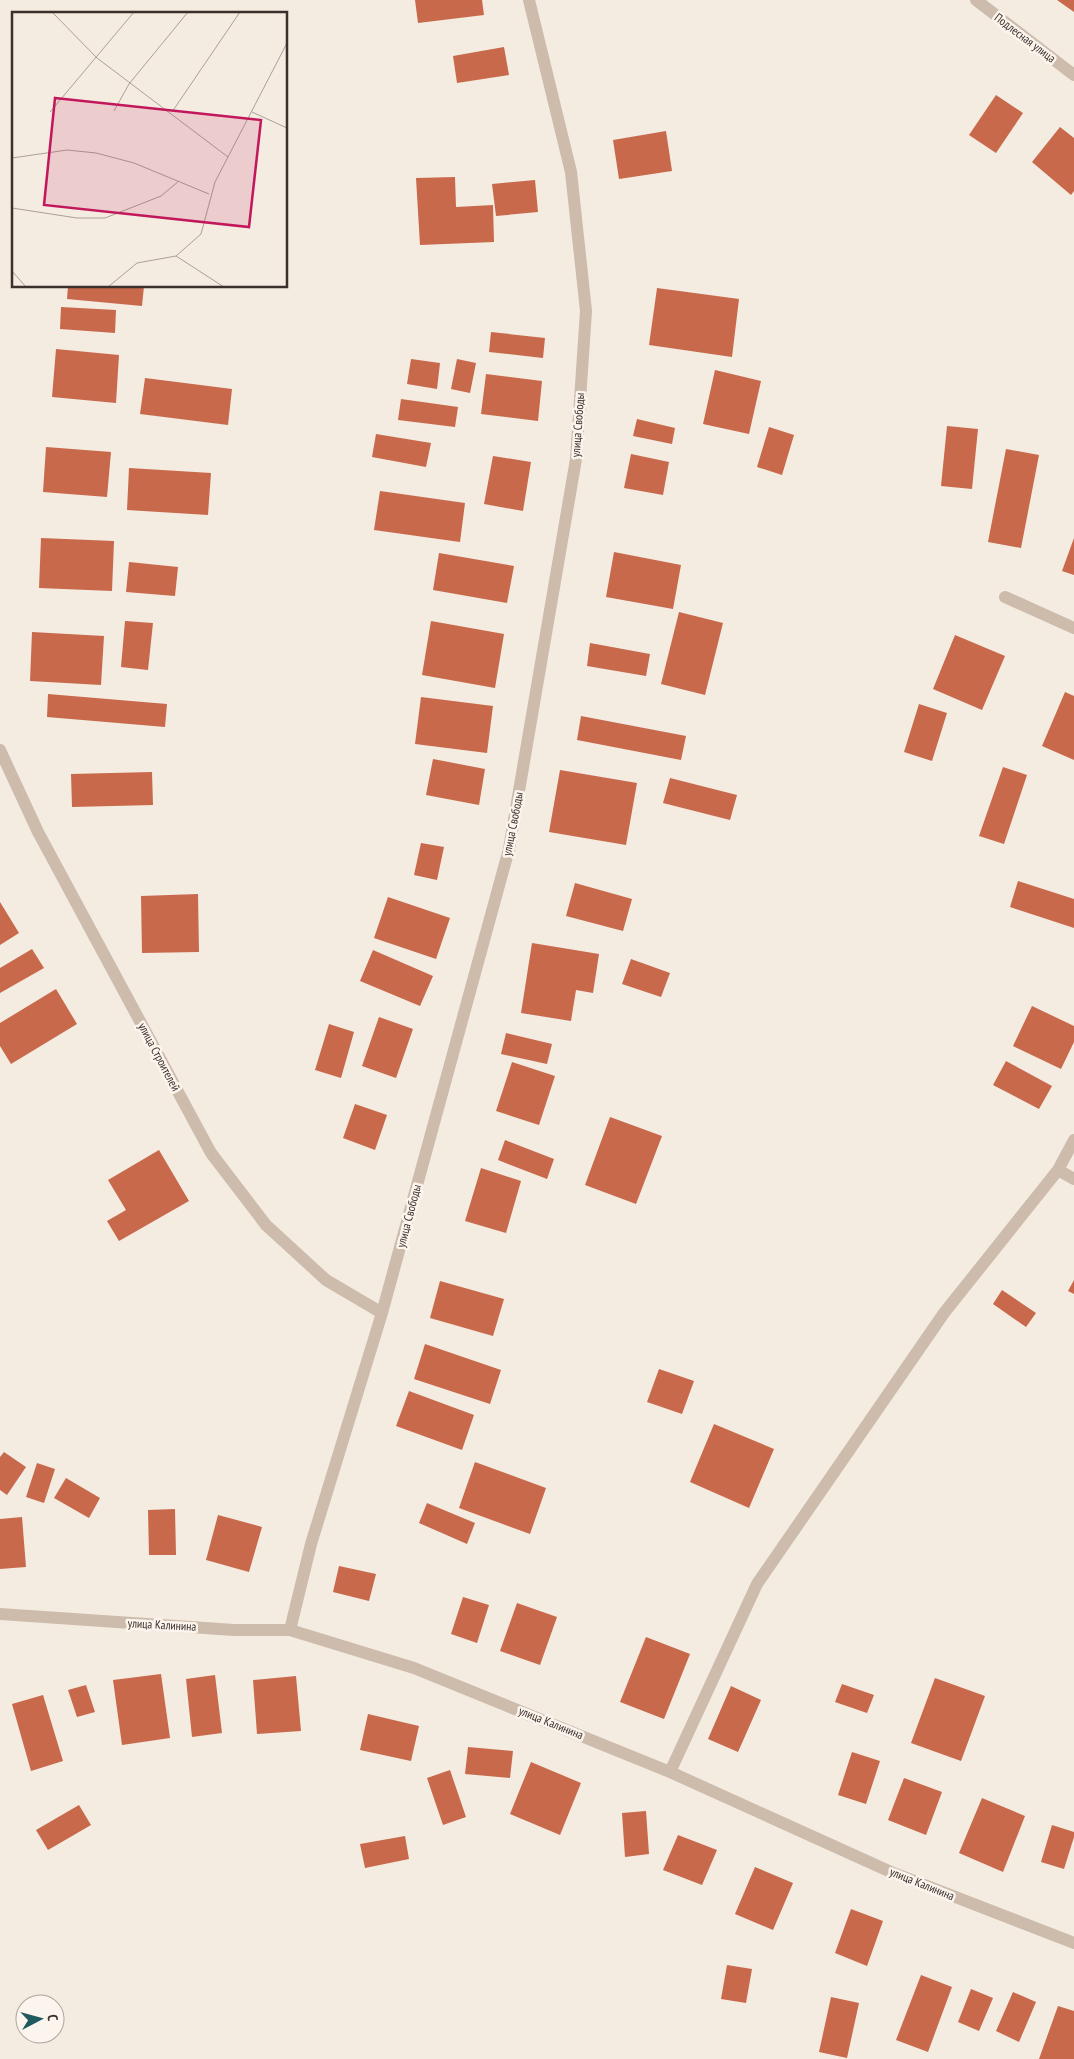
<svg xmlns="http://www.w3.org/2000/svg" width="1074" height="2059" font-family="'PT Sans Narrow',sans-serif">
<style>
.building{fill:#c8694b}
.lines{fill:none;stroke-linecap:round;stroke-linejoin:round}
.minor{stroke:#cdbbac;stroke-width:12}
.labels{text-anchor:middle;stroke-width:5;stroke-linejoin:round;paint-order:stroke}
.street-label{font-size:12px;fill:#3b302b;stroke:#fbf5ee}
.inset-road{fill:none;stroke:#aaa098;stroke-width:1}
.view{fill:#c2185b;fill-opacity:0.15;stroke:#c2185b;stroke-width:2.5}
.inset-edge{fill:none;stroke:#3b302b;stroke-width:2.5}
</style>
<rect width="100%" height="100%" fill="#f4ebe1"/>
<path class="building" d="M415 0H482L484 15 418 23Z
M1057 0H1074V12Z
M504 47 509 75 457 83 453 56Z
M996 95 1023 113 996 153 969 135Z
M1060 127 1074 138V191L1071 195 1032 162Z
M666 131 672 171 619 179 613 140Z
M455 177 456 207 493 205 494 242 420 245 416 178Z
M535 180 538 212 496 216 492 184Z
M68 286H144L142 306 67 299Z
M657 288 739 299 732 357 649 345Z
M61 307 116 310 115 333 60 329Z
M491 332 545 338 543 358 489 352Z
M56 349 119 355 116 403 52 397Z
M411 359 440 363 437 389 407 384Z
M457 359 476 363 470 393 451 389Z
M715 370 761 381 749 434 703 424Z
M486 374 542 381 538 421 481 414Z
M145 378 232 389 228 425 140 414Z
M401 399 458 407 455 427 398 420Z
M637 419 675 428 672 444 633 436Z
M947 426 978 429 972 489 941 486Z
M769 427 794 435 782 475 757 467Z
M376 434 431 443 426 467 372 457Z
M46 447 111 452 107 497 43 492Z
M1006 449 1039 455 1021 548 988 542Z
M631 454 669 462 663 495 624 488Z
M493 456 531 462 523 511 484 504Z
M129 468 211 473 208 515 127 510Z
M380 491 465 503 460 542 374 530Z
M41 538 114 541 112 591 39 588Z
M1074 538V575L1062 571Z
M614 552 681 565 673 609 606 597Z
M439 553 514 566 507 603 433 590Z
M129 562 178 567 175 596 126 592Z
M679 612 723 623 705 695 661 684Z
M125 621 153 623 148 670 121 667Z
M431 621 504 634 495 688 422 675Z
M32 632 104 636 101 685 30 681Z
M955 635 1005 656 982 710 933 689Z
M590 643 650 654 646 676 587 666Z
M1065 692 1074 696V760L1042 746Z
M48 694 167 704 165 727 47 717Z
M421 697 493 706 487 753 415 744Z
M919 704 947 713 932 761 904 752Z
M581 716 686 736 681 760 577 740Z
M433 759 485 769 479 805 426 795Z
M1003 767 1027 775 1004 844 979 836Z
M560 770 637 783 626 845 549 832Z
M152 772 153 805 72 807 71 774Z
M670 778 737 795 730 820 663 803Z
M421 843 444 847 437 880 414 875Z
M1018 881 1074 899V928L1010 907Z
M575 883 632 899 623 931 566 916Z
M198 894 199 952 142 953 141 896Z
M388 897 450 918 436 959 374 938Z
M0 902 19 933 0 945Z
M532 943 599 954 593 993 576 990 571 1021 521 1013Z
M32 949 44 968 0 993V968Z
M373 950 433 976 420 1006 360 981Z
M631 959 670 973 661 997 622 984Z
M56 989 77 1024 11 1064 0 1046V1023Z
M1032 1006 1074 1026V1042L1061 1069 1013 1046Z
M379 1017 413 1029 396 1078 362 1066Z
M329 1024 354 1032 341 1078 315 1070Z
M506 1033 552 1044 547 1064 501 1054Z
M1006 1061 1052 1086 1039 1109 993 1085Z
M512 1062 555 1076 539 1125 496 1111Z
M355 1104 387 1115 375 1150 343 1138Z
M610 1117 662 1136 636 1204 585 1185Z
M505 1140 554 1159 547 1179 498 1160Z
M159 1150 189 1201 119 1241 107 1221 126 1210 108 1180Z
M481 1168 521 1181 506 1233 465 1221Z
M1074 1280V1294L1068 1291Z
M440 1281 504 1299 493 1336 430 1318Z
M1002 1290 1036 1313 1026 1327 993 1304Z
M425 1344 501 1370 490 1404 414 1379Z
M659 1369 694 1381 682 1414 647 1402Z
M409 1391 474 1415 462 1450 396 1426Z
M714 1424 774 1449 749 1508 690 1482Z
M4 1452 26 1467 7 1495 0 1490V1457Z
M475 1462 546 1488 530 1534 459 1508Z
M37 1463 55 1469 44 1503 26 1497Z
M66 1478 100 1498 89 1518 54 1498Z
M427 1503 475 1523 467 1544 419 1523Z
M175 1509 176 1555H149L148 1510Z
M218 1515 262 1527 249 1572 206 1560Z
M22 1517 26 1567 0 1569V1519Z
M339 1566 376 1574 369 1601 333 1592Z
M463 1597 489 1605 477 1643 451 1634Z
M517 1603 557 1617 540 1665 500 1651Z
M646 1637 690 1654 664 1719 620 1702Z
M161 1674 170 1738 122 1745 113 1680Z
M215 1675 222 1733 192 1737 186 1679Z
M296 1676 301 1731 257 1734 253 1680Z
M935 1678 985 1696 961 1761 911 1743Z
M842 1684 874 1695 867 1713 835 1702Z
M86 1685 95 1712 77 1717 68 1690Z
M731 1686 761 1700 738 1752 708 1739Z
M43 1695 63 1761 31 1771 12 1704Z
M368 1714 419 1726 411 1761 360 1750Z
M468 1747 513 1751 510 1778 465 1774Z
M852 1752 880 1761 866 1804 838 1795Z
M531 1762 581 1783 560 1835 510 1814Z
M450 1770 466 1817 443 1825 427 1778Z
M904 1778 942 1792 926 1835 888 1820Z
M982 1798 1025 1816 1003 1872 959 1853Z
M79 1805 91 1825 48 1850 36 1830Z
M646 1811 649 1854 625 1857 622 1813Z
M1052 1825 1074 1832V1837L1064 1869 1041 1862Z
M678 1835 717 1850 702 1885 663 1870Z
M405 1836 409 1859 365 1868 360 1844Z
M755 1867 793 1883 773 1930 735 1914Z
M851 1909 883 1921 867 1966 835 1953Z
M727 1965 752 1969 746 2003 721 1999Z
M921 1975 952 1987 928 2052 896 2040Z
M971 1989 993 1998 979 2031 958 2022Z
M1013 1992 1036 2002 1019 2042 996 2031Z
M831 1997 859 2003 847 2058 819 2052Z
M1058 2006 1074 2011V2059H1039Z"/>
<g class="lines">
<path class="minor" d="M976 0 1074 75
M1005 597 1074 628
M0 750 38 832 211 1153 266 1225 326 1280 382 1313
M1058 1170 1074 1179
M0 1614 234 1630H290L414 1668 670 1772 891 1872 1074 1943
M290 1630 311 1544 382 1313 509 849 576 459 586 311 571 172 529 0
M670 1772 757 1584 944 1313 1058 1170 1074 1140"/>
</g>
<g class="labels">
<g class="street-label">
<text transform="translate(1025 38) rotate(37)" y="4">Подлесная улица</text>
<text transform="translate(578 425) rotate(-86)" y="4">улица Свободы</text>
<text transform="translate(513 824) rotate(-79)" y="4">улица Свободы</text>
<text transform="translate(159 1057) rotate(62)" y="4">улица Строителей</text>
<text transform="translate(409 1216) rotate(-75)" y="4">улица Свободы</text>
<text transform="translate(162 1625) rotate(3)" y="4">улица Калинина</text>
<text transform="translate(551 1723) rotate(22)" y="4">улица Калинина</text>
<text transform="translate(922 1884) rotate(22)" y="4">улица Калинина</text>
</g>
</g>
<g transform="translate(12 12)">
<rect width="275" height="275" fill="#f4ebe1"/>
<path class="inset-road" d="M40 0 85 46 216 145M102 99 117 72 176 0M38 100 122 0M160 100 228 0M240 100 275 116M0 146 55 138 84 141 122 151 197 182M0 196 65 206H93L149 184 167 169M164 244 189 222 203 170 275 31M0 259 14 275M96 275 125 251 164 244 212 275"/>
<path class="view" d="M43 86 249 108 237 215 32 193Z"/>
<rect width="275" height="275" class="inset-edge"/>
</g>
<g transform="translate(40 2019) rotate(84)"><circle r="24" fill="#fbf5ee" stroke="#aea6a0"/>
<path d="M0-4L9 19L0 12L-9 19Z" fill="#1f5a5e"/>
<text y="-8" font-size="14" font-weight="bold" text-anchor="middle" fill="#3b302b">С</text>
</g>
</svg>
